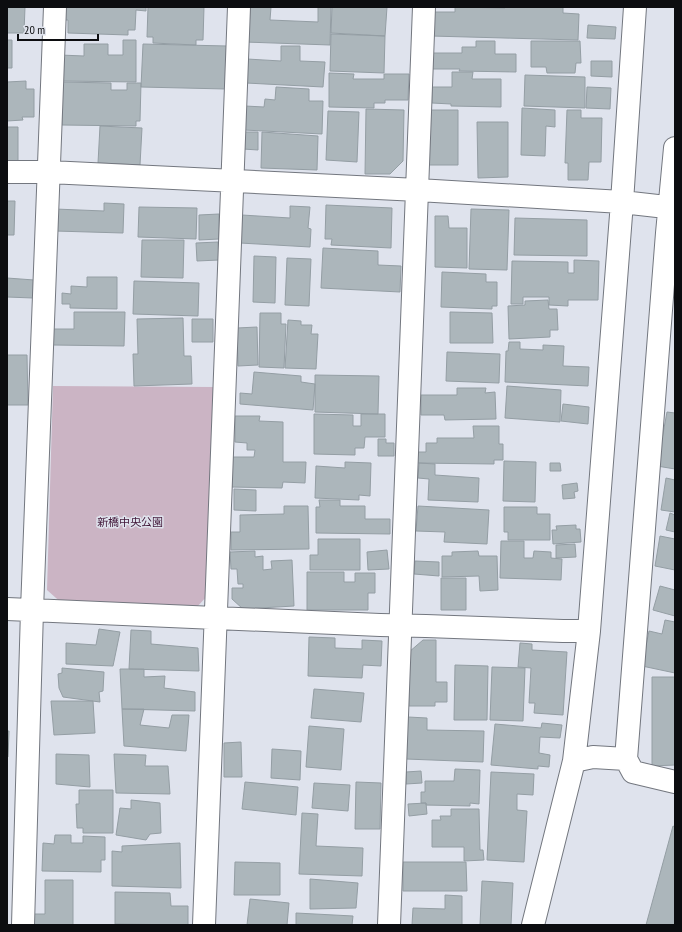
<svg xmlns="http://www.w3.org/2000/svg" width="682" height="932" font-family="'PT Sans Narrow','Noto Sans JP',sans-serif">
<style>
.green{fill:#cbb4c4}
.building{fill:#acb6bb;stroke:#949ea4}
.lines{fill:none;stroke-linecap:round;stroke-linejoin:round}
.minor-casing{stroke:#73777f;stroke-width:24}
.minor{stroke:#fff;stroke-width:22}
.labels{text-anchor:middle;stroke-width:3;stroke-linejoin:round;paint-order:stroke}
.park-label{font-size:11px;fill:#411638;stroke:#dfe3ed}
</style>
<rect width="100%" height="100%" fill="#dfe3ed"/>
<path class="green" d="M53 386 214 387 209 594 195 609 65 606 47 590Z"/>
<path class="building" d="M7 7H25L24 33H7Z
M63 7H146V11L136 10 135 30H128V35L68 33V20H63Z
M148 7H204L203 40H196V45L153 43V37H147Z
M247 7H271L270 20 318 22V7H331L330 45 245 42Z
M332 7H387L385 36 331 33Z
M455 7 505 8V7H563V13L579 14 578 40 431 36 432 12H455Z
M588 25 616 27 615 39 587 38Z
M331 34 385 36 384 73 330 71Z
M7 40H12V68H7Z
M123 40H136V82L60 81V55L84 56V44H108V55H123Z
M476 41H495V54H516V72L459 71 460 69H432L433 53H462V47H476Z
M531 41H580L581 63H576L575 73H547L546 67H531Z
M143 44 227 46 226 89 141 87Z
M281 46H300V61L325 62 323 87 246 83 247 59 281 61Z
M591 61H612V77L591 76Z
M452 72H473L472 79H501V107L451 106V104L432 103V87H452Z
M329 73 354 74 353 79H384V74H409L408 100H385V103H374V108L329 107Z
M525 75 585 77V108L524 106Z
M26 81V89H34V117H22L23 120 7 121V82Z
M62 82 111 83V90H127V83H141L140 121H136V126L62 125Z
M276 87 309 89V101H323L322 134 244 130 245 106 264 107 265 99 275 100Z
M587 87 611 88 610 109 586 108Z
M522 108 555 110V127L546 126 545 156 521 155Z
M366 109 404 110 403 161 390 174H365Z
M429 110H458V165H429Z
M567 110H581V118H602L601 162H589L588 180H568V163H565Z
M328 111 359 112 357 162 326 160Z
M477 122H508V177L478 178Z
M100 126 142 128 140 165 98 163Z
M7 127H18V161H7Z
M243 132H258V150L243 149Z
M262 132 318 136 317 170 261 168Z
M7 201H15L14 235H7Z
M104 203 124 204 123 233 55 231V209L104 211Z
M326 205 392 208 391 248 331 245 332 239H325Z
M290 206 310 207 308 228 311 229 310 247 240 243 242 215 290 218Z
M139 207 197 208 196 239 138 237Z
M471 209 509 210 507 270 469 269Z
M219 214V239L199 240V215Z
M435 216H448L449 228H467V268L435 267Z
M515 218 587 220V256L514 255Z
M142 240H184L183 278 141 277Z
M218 242 219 260 197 261 196 243Z
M323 248 378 251V265L401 266 400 292 321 288Z
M254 256 276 257 275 303 253 302Z
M287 258 311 259 309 306 285 305Z
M574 260 599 261 598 300H568V306L549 305V297H523V304H511L512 261 568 262V273H574Z
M442 272 486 274V282H497V306H492V309L441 307Z
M87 277H117V309L70 308V304H62V293L71 294V286L87 287Z
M7 278 34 280 33 298 7 297Z
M134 281 199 283 198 316 133 314Z
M548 300 549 309H557L558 330H550V337L509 339 508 306 525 305V301Z
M74 312H125L124 346 53 345V329H74Z
M450 312 492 313 493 343H450Z
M260 313H281V324H286L284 368 259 367Z
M183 318 184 356H191L192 384 134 386 133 354H138L137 319Z
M192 319H213V342H192Z
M288 320 301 321V325H312L311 334H318L316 369 285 368Z
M257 327 258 365 238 366 237 328Z
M509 342H520V349L543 350V345L564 346 563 366 589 367 588 386 505 382 506 351H508Z
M447 352 500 354 499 383 446 381Z
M7 355H27L28 405H7Z
M254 372 301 376V382L315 384 313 410 240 404V393L252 394Z
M315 375 379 376 378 414 315 412Z
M507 386 561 390 560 422 505 418Z
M457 388H486L485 393 495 392 496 419 445 420 444 415H421V395H457Z
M563 404 589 407 588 424 561 421Z
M667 412 675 413V469L657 466Z
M314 414 353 415V426H361V414H385V437H365L364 448H355V455L314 454Z
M235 416H260L259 421 283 422V462H306L305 483 283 482 282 488 231 487 232 457H254L255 450H247V443L235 442Z
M473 426H499V444H503V460H494V464L417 463 418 452H426V443H437V438H474Z
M378 439H386V443H394V456H378Z
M504 461 536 462 535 502 503 501Z
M345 462 371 463 370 496 359 495V500L315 498 316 466 345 468Z
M419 463 435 464V475L479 478 478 502 428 500 429 479 418 478Z
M550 463H560L561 471H550Z
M666 478 675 480V512L661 510Z
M577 483 578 491 574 492 575 498 563 499 562 485Z
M234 489 256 490V511L234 510Z
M319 500H340V506H365V519H390V534L316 533V507H320Z
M284 506H308L309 549 231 550V532H240V515L284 514Z
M418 506 489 510 487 544 444 542 445 532 416 531Z
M504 507H537V514H550V540H508V532H504Z
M670 513 675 515V532L666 530Z
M576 525V529H580L581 542 553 544 552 530H557L556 526Z
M660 536 675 539V570L655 566Z
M318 539H360V570H310V555H318Z
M501 541H524V558H533L534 551 551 552V558L562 559 561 580 500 578Z
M575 544 576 557 556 558V545Z
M387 550 389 569 368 570 367 552Z
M255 551V557L263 556V570L272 569 271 561 292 560 294 606 243 609 232 599V588H243V584H238L237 569H231L230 552Z
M478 551 479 556H497L498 590 480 591 479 576 442 577V556H452V552Z
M415 561 439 562V576L414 574Z
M307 572H344V582H355V573H375V593H368V610H307Z
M441 578H466V610H441Z
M660 586 675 590V616L653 610Z
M665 620 675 622V673L642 666 649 631 662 634Z
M99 629 120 632 113 666 66 664V643L96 645Z
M131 630 151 631V644L198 648 199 671 129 669Z
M309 637 335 638V648L362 649V640L382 641 381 666 363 665 362 678 308 676Z
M423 640H436V682H447V702H435V706H409V652Z
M520 643 532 644V650L567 652 563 715 534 713 535 703H529L531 668 518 667Z
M455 665 488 666 487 720H454Z
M492 667 525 668 523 721 490 720Z
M62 668 104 672 103 691 99 692 100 702 63 697 59 688 58 674 62 673Z
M120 669H144V677L165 676 164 688 195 692V711L122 709Z
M652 677H675V765L652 766Z
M314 689 364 693 361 722 311 718Z
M51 701H93L95 733 54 735Z
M122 709H144L140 725 169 728 172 715H189L186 751 124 746Z
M408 717 427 718V730L484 731 483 762 406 759Z
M542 723 562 725 560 738 540 737 539 753 550 755 549 767 538 766V769L491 765 495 724 541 728Z
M309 726 344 729 341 770 306 767Z
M7 731H9L8 757H7Z
M241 742 242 777H224V743Z
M272 749 301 751 300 780 271 778Z
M56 754 89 755 90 787 56 784Z
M114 754 146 755 145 766H168L170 794 116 793Z
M455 769 480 770 479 804 470 803V806L426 805V803H421V792H425V781H454Z
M421 771 422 783 406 784V772Z
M491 772 534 774 533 795 517 794V810L527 811 524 862 487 860Z
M245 782 298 787 296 815 242 809Z
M356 782 381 783 380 829H355Z
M314 783 350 785 348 811 312 808Z
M79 790H113V833H83V828H77L76 804H79Z
M131 800 160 803 161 833 150 834 146 840 116 835 120 808 131 809Z
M426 803 427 814 409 816 408 804Z
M451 809H479L480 850H483L484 860 464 861V847H432V820H441L440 816H451Z
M302 813 318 814 316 846 363 848 362 876 299 874Z
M673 826 675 827V925H646Z
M55 835H71V843H83V836L105 837V860H101V872L42 871 43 843 54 844Z
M180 843 181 888 112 886V851L122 852V846Z
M235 862 280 863V895H234Z
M403 862H466L467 891H403Z
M310 879 358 883 356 908 310 909Z
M45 880H73V925H31V914H45Z
M482 881 513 883 511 925H480Z
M115 892 170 893 171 906H188V925L115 924Z
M445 895 462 896V925H412L413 908 445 909Z
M250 899 289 903 287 925H247Z
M296 913 353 916 352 925H296Z"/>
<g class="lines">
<defs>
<path id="minor" d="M675 148 667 233 626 759 633 772 675 782
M7 172H49L418 190 622 202 675 208
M7 609 380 625 426 626 563 631H589
M574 761 593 757 626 759
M23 925 32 610 55 7
M204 925 239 7
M389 925 424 7
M533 925 574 761 589 631 622 202 635 7"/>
</defs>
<use href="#minor" class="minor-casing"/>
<use href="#minor" class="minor"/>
</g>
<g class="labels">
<g class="park-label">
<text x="130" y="526">新橋中央公園</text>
</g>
</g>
<rect width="682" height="932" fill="none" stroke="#0c0d10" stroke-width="16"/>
<path d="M18 34v6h80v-6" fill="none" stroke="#0c0d10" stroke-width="2"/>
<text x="24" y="34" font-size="12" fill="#0c0d10" stroke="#dfe3ed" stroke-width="3" paint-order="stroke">20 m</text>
</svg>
